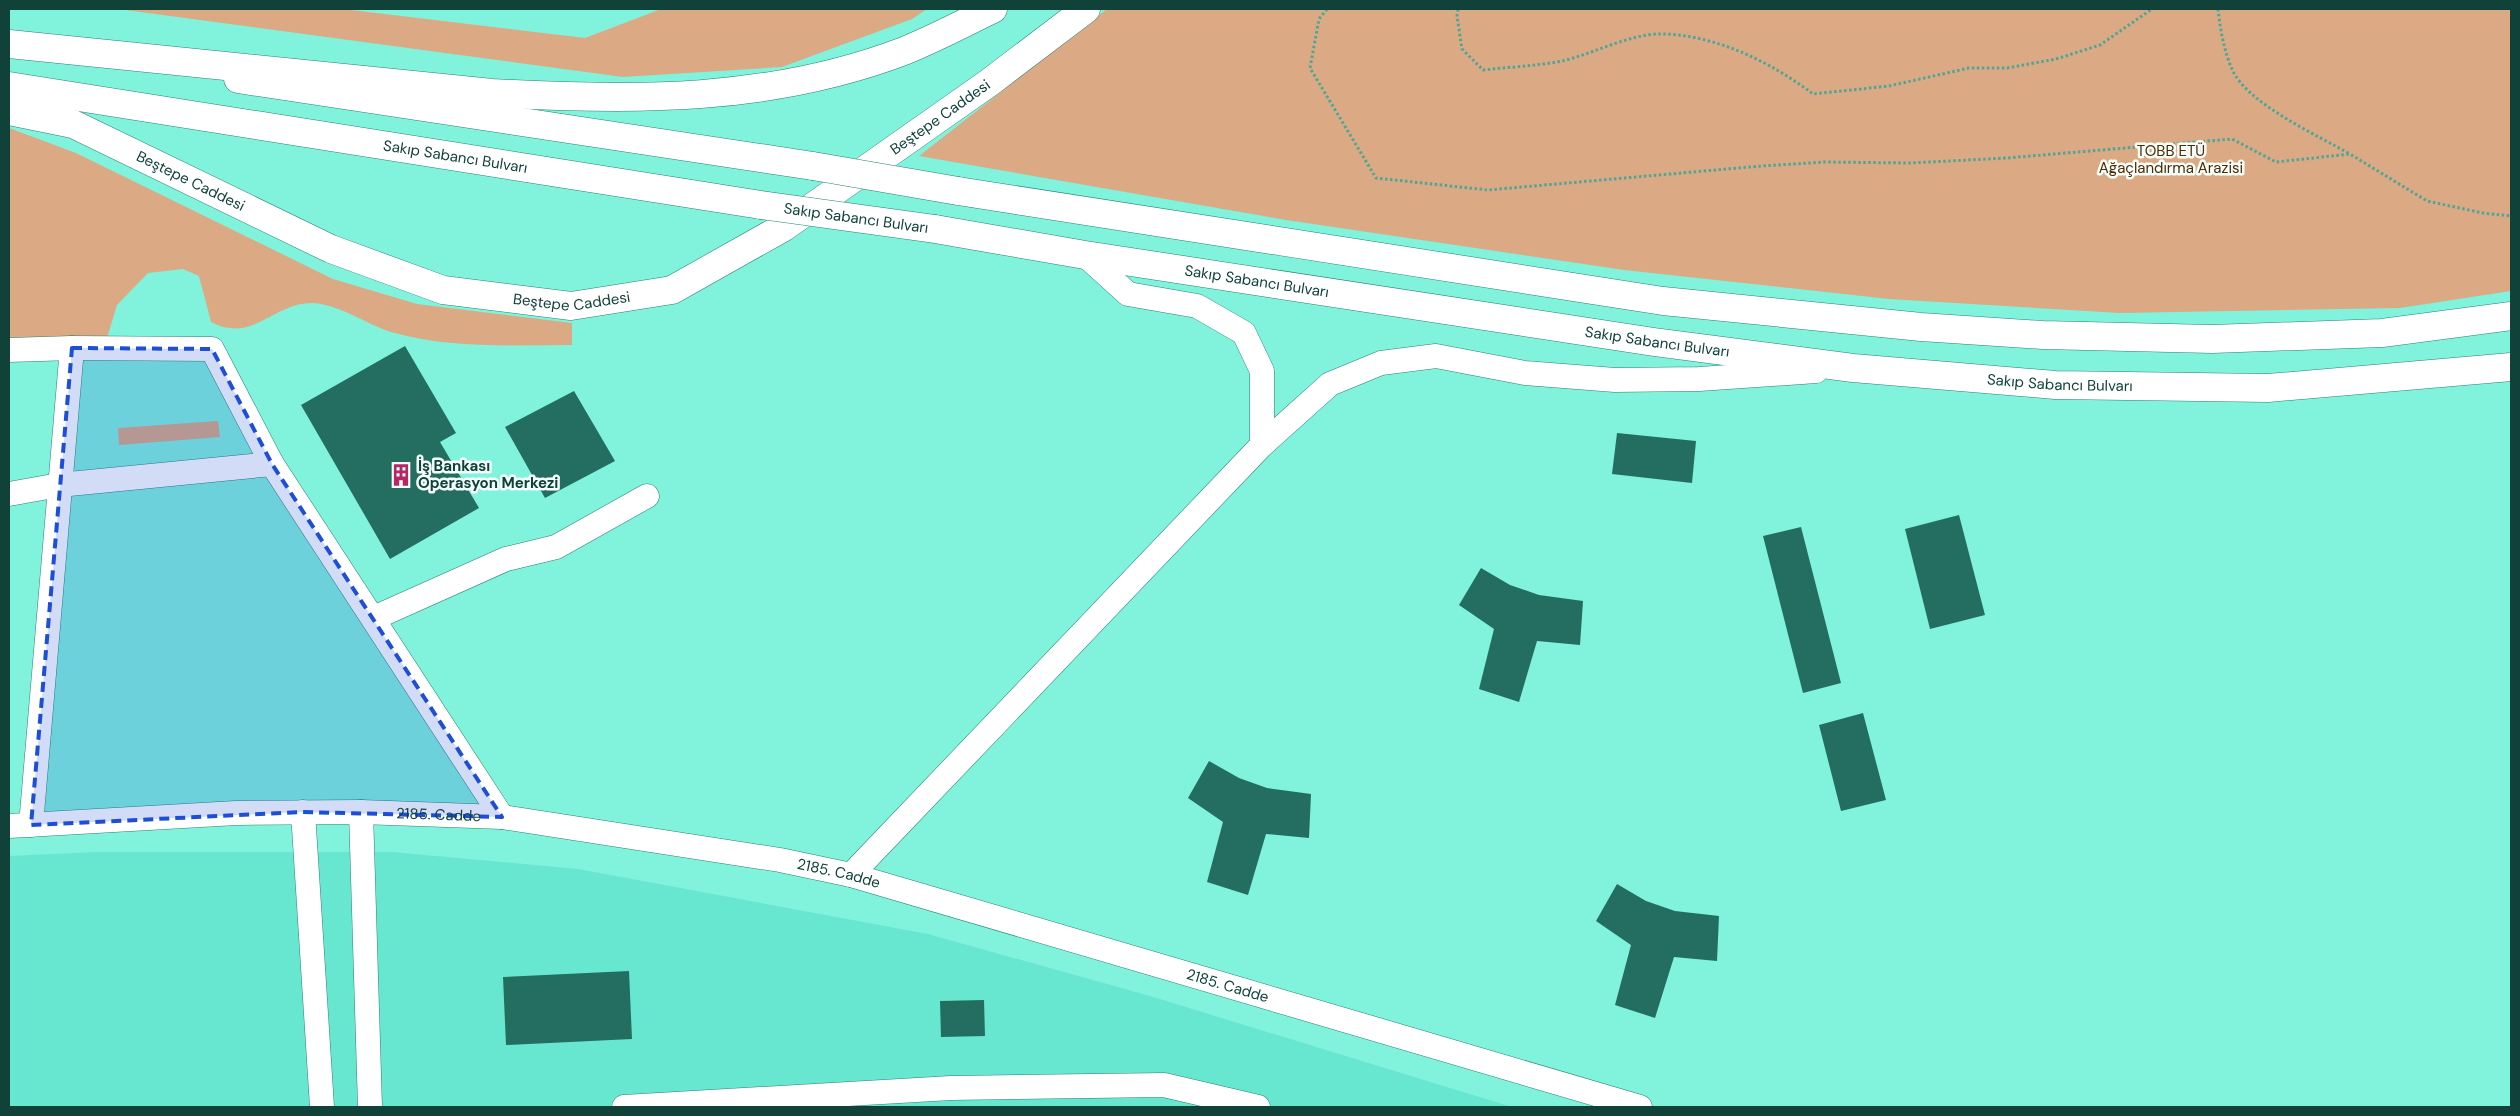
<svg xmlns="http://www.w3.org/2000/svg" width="2520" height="1116" font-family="'DM Sans',sans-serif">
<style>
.built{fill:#68e7d0}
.green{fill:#dbaa84}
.building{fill:#236e61}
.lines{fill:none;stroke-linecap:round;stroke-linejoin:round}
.street-casing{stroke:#298374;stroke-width:25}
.secondary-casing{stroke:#298374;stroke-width:29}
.primary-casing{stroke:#298374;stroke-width:29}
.path{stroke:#50a696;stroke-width:3;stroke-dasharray:2.5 2.5;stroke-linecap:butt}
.street{stroke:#fff;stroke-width:24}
.secondary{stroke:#fff;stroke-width:28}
.primary{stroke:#fff;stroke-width:28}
.secondary-bridge-casing{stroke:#298374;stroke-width:29;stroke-linecap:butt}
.secondary-bridge{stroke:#fff;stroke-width:28}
.marked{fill:#1d4ed8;fill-opacity:0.2;stroke:#1d4ed8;stroke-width:4;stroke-dasharray:10 6;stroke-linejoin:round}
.labels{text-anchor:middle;stroke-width:5;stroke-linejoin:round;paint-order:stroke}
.street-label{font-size:15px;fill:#10423a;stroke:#f4fefb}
.park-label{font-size:15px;fill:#502a03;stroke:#f4fefb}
.poi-label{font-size:15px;font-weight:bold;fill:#10423a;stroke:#f4fefb;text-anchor:start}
</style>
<rect width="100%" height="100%" fill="#81f2dc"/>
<path class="built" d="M95 852H392L578 869 928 934 1150 996 1512 1107H9V856Z"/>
<path class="green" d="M118 9H343L585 38 661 9H927L912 19 782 67 623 77Z
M1107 9H2511V291L2400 308 2120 313 1889 299 1624 270 1286 220 919 156Z
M9 128 76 153 333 279 417 304 572 323V345C512 345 450 349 391 332 366 324 341 305 313 303 274 302 253 344 211 322L199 276 183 269 148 273 117 305 107 338 9 339Z
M218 421 220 437 119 445 118 428Z"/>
<path class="building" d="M405 346 456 433 440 442 479 508 390 559 301 405Z
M574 391 615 461 545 498 505 427Z
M1617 433 1696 441 1692 483 1612 474Z
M1959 515 1985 615 1930 629 1905 529Z
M1801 527 1841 683 1803 693 1763 536Z
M1481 568 1510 585 1539 595 1583 601 1580 645 1537 641 1519 702 1479 689 1494 629 1459 605Z
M1863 713 1886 800 1841 811 1819 725Z
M1209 761 1239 778 1267 788 1311 794 1309 838 1266 834 1248 895 1207 882 1223 822 1188 798Z
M1617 884 1646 901 1675 911 1719 916 1717 961 1674 957 1655 1018 1615 1005 1631 945 1596 921Z
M629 971 632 1039 506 1045 503 977Z
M984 1000 985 1036 941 1037 940 1001Z"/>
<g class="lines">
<defs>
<g id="street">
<path d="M1085 255 1128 294 1197 306 1244 333 1262 371V445"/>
<path d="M72 348 212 349 272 464"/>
<path d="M9 350 72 348 31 825"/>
<path d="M9 494 59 485 272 464 502 817"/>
<path d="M374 618 506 559 556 547 647 496"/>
<path d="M303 812 322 1107"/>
<path d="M361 812 370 1107"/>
<path id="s1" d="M9 826 236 813 361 812 502 817 780 860 851 875 1640 1107"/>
<path d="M851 875 1262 445 1330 384 1381 363 1436 356 1525 373 1615 380 1699 379 1816 371"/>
<path d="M624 1107 951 1088 1164 1085 1258 1107"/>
</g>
<g id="secondary">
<path d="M238 79 813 166"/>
<path id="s2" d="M9 86 761 205"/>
<path d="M958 191 1663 301 1921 327 2043 335 2212 339 2382 333 2511 316"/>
<path id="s3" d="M935 229 1085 255 1654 342 1853 368 2055 385 2268 388 2511 367"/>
</g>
<g id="primary">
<path d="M9 44 492 93C633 101 770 102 904 51 934 39 964 23 993 9"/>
<path id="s4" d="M9 111 73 124 331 249 443 290 571 306 672 290 784 227 990 82 1086 9"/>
</g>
</defs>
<use href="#street" class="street-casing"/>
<use href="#secondary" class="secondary-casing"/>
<use href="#primary" class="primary-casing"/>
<path class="path" d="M1327 9 1319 19 1310 68 1376 178 1488 190 1761 166 1825 162 1910 163 2007 158 2232 139 2276 162 2350 154 2427 201 2483 213 2511 216
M1458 9 1457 16 1462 49 1483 70C1509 67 1536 66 1562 61 1593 54 1629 34 1660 34 1714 34 1771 62 1813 94L1889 86 1969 68H2007L2056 59 2100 45 2152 9
M2218 9C2220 28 2224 51 2232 69 2246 103 2317 135 2350 154"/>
<use href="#street" class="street"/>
<use href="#secondary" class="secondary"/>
<use href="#primary" class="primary"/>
<defs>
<g id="secondary-bridge">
<path d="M813 166 958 191"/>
<path id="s5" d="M761 205 935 229"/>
</g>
</defs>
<use href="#secondary-bridge" class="secondary-bridge-casing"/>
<use href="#secondary-bridge" class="secondary-bridge"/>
</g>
<path class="marked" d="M72 348 212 349 272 464 502 817 303 812 31 825Z"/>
<defs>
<symbol id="building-bare" viewBox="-9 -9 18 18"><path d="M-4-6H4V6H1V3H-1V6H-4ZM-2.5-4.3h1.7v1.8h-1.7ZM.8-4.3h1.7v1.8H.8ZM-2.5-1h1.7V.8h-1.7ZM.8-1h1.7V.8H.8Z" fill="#b32865" stroke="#f4fefb" stroke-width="2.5" paint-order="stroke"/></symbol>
</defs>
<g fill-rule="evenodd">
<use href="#building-bare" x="385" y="459" width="32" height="32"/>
</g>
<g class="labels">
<g class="street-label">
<text dy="5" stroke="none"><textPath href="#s4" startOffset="1022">Beştepe Caddesi</textPath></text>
<text dy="5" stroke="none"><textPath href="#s2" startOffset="452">Sakıp Sabancı Bulvarı</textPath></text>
<text dy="5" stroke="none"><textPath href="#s4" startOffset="196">Beştepe Caddesi</textPath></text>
<text dy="5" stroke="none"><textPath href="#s5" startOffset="96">Sakıp Sabancı Bulvarı</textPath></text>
<text dy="5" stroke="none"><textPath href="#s3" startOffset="326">Sakıp Sabancı Bulvarı</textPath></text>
<text dy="5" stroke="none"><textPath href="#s4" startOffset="601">Beştepe Caddesi</textPath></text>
<text dy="5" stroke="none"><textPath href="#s3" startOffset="731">Sakıp Sabancı Bulvarı</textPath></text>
<text dy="5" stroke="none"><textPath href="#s3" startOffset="1136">Sakıp Sabancı Bulvarı</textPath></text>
<text dy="5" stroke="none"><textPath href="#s1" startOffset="430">2185. Cadde</textPath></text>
<text dy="5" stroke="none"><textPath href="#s1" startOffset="835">2185. Cadde</textPath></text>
<text dy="5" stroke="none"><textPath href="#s1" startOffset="1240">2185. Cadde</textPath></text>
</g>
<g class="park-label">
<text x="2171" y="156">TOBB ETÜ<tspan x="2171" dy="17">Ağaçlandırma Arazisi</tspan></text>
</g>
<g class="poi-label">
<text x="418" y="471">İş Bankası<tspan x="418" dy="17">Operasyon Merkezi</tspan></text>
</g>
</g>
<rect width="2520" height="1116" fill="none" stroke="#10423a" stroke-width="20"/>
</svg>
